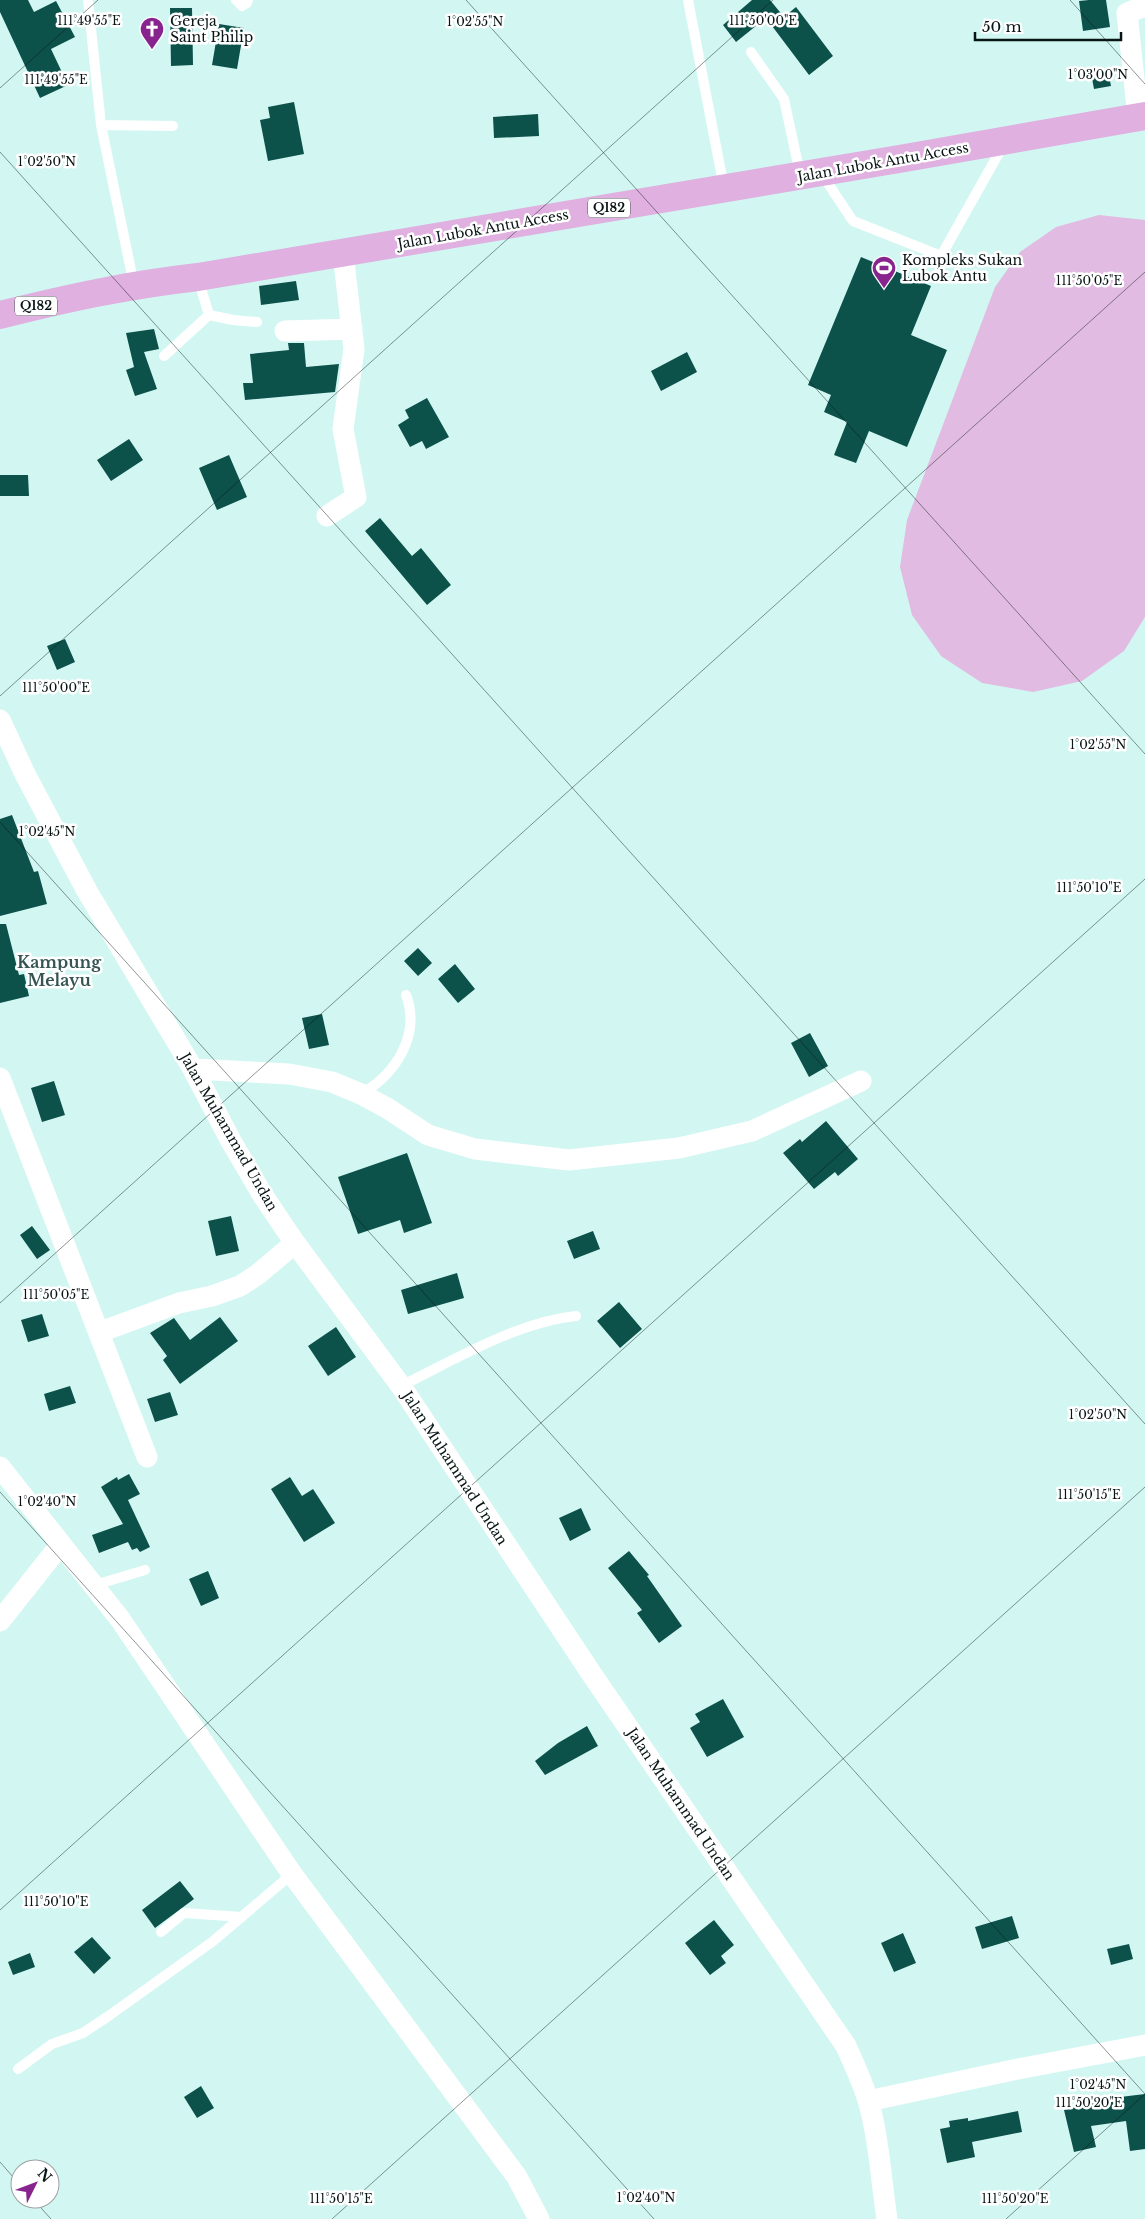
<svg xmlns="http://www.w3.org/2000/svg" width="1145" height="2219" font-family="'Libre Baskerville',serif">
<style>
.green{fill:#e1bbe1}
.building{fill:#0d514b}
.lines{fill:none;stroke-linecap:round;stroke-linejoin:round}
.service{stroke:#fff;stroke-width:10}
.minor{stroke:#fff;stroke-width:21}
.primary{stroke:#dfb0e0;stroke-width:28}
.ticks{fill:none;stroke:#081514;stroke-width:1;stroke-opacity:0.45}
.labels{text-anchor:middle;stroke-width:5;stroke-linejoin:round;paint-order:stroke}
.shield{fill:#fff;stroke:#525b5a;stroke-width:1}
.shield-label{font-size:12px;font-weight:bold;fill:#081514}
.poi-label{font-size:14px;fill:#081514;stroke:#fff;text-anchor:start}
.street-label{font-size:14px;fill:#081514;stroke:#fff}
.quarter-label{font-size:16px;font-weight:bold;fill:#355551;stroke:#fff}
.ticks-label{font-size:12px;text-anchor:middle;fill:#081514;stroke:#fff;stroke-width:5;stroke-linejoin:round;paint-order:stroke}
</style>
<rect width="100%" height="100%" fill="#d2f7f2"/>
<path class="green" d="M1099 215 1145 220V617L1124 651 1082 681 1033 692 982 683 941 656 912 615 900 567 907 520 995 287 1020 252 1056 227Z"/>
<path class="building" d="M0 0H28L34 12 56 1 75 37 51 49 68 85 40 98 0 12Z
M752 0H770L784 17 796 7 833 56 809 75 766 18 736 42 723 25Z
M1089 0H1106L1110 27 1083 31 1079 1Z
M170 8H192L193 65 171 66Z
M219 24 244 28 237 69 212 65Z
M1108 70 1111 86 1094 89 1091 73Z
M294 102 304 154 268 161 260 120 270 118 268 107Z
M538 114 539 136 494 138 493 117Z
M861 257 931 286 911 335 947 350 907 447 869 431 856 463 834 455 847 422 824 412 831 395 808 385Z
M296 281 299 300 261 305 259 286Z
M154 329 159 349 144 352 157 389 135 396 126 370 134 367 126 333Z
M288 343H304L306 367 339 364 335 392 245 400 243 383H253L250 354 289 350Z
M687 352 697 372 661 391 651 371Z
M427 398 449 437 426 449 422 441 410 447 398 425 409 418 405 410Z
M129 439 143 460 111 481 97 460Z
M229 455 247 497 217 510 199 468Z
M0 475H28L29 496H0Z
M380 518 412 556 421 548 451 585 427 605 365 531Z
M65 639 75 662 57 670 47 646Z
M12 815 34 872 38 871 47 904 0 916V819Z
M0 924H6L19 975 24 974 29 996 0 1003Z
M418 948 432 963 418 976 404 961Z
M455 964 475 989 458 1003 438 979Z
M322 1014 329 1045 309 1049 302 1018Z
M810 1033 828 1066 809 1077 791 1043Z
M54 1081 65 1115 42 1122 31 1088Z
M826 1121 858 1159 838 1176 835 1172 814 1189 783 1153 800 1139 802 1142Z
M407 1153 432 1223 404 1233 400 1220 358 1234 338 1177Z
M231 1216 239 1251 216 1256 208 1221Z
M32 1226 50 1250 37 1259 20 1235Z
M593 1231 600 1249 574 1259 567 1241Z
M457 1273 464 1298 408 1314 401 1290Z
M619 1302 642 1329 620 1348 597 1321Z
M42 1314 49 1336 28 1342 21 1320Z
M220 1317 238 1341 180 1384 163 1360 167 1356 150 1333 174 1318 190 1340Z
M336 1327 356 1357 328 1376 308 1346Z
M70 1386 76 1403 49 1411 44 1394Z
M170 1392 178 1415 155 1422 147 1399Z
M129 1474 140 1494 128 1500 150 1547 140 1552 137 1548 132 1550 128 1542 99 1553 92 1535 123 1524 101 1487 117 1477 118 1480Z
M290 1477 302 1496 313 1489 335 1523 304 1542 271 1489Z
M581 1508 591 1530 570 1541 559 1518Z
M629 1551 649 1575 647 1576 682 1626 659 1643 637 1613 642 1610 608 1568Z
M208 1571 219 1598 201 1606 189 1579Z
M723 1699 744 1737 707 1757 690 1728 700 1722 695 1714Z
M587 1726 598 1746 545 1775 535 1761 558 1743Z
M180 1881 194 1899 155 1928 142 1910Z
M1012 1916 1019 1938 982 1949 975 1927Z
M714 1920 734 1945 721 1956 726 1963 710 1975 685 1943Z
M903 1933 916 1963 894 1972 881 1943Z
M92 1937 111 1958 94 1974 74 1952Z
M1129 1944 1133 1959 1111 1965 1107 1949Z
M30 1953 35 1967 13 1975 8 1962Z
M201 2086 214 2108 197 2118 184 2097Z
M1145 2094V2149L1130 2151 1126 2121 1091 2126 1096 2147 1074 2152 1064 2110 1112 2098Z
M1018 2111 1022 2132 972 2142 975 2157 947 2163 940 2129 950 2127 949 2121 968 2118V2121Z"/>
<g class="lines">
<path class="service" d="M88 0 101 125 134 285
M236 0 242 6 247 3 248 0
M688 0 724 188
M751 52 784 99 800 174
M101 125 173 126
M821 173 853 221 941 256 1004 144
M209 315 233 320 257 322
M164 356 209 315 198 278
M361 1094C396 1074 421 1035 406 995
M401 1386C454 1360 517 1322 576 1316
M95 1585 145 1570
M161 1932 184 1913 242 1917
M18 2069 52 2044 83 2033 110 2015 212 1942 292 1874"/>
<path class="minor" d="M1138 117 1127 13 1145 6
M285 331 352 329
M327 516 356 497 343 429 354 349 343 253
M0 720 25 774 87 891 193 1069 231 1141 262 1194 295 1243 401 1386 591 1673 846 2046C854 2064 862 2081 868 2100 879 2138 881 2180 887 2219
M193 1069 289 1074 332 1082 361 1094 387 1108 428 1135 475 1149 569 1160 679 1148 752 1131 861 1081
M0 1078 147 1457
M100 1332 179 1303 212 1296 240 1286 257 1275 295 1243
M0 1467 120 1619 292 1874 517 2177 539 2219
M0 1621 61 1544
M868 2101 1013 2070 1145 2045"/>
<path class="primary" d="M0 315C68 298 128 285 198 277L905 158 1145 116"/>
</g>
<path class="ticks" d="M466 0 1145 754M1070 0 1145 84M0 88 98 0M0 152 1145 1424M0 696 773 0M0 822 1145 2094M0 1303 1145 272M0 1492 654 2219M0 1910 1145 879M0 2162 20 2185M33 2199 51 2219M332 2219 1145 1487M1006 2219 1145 2094"/>
<defs>
<symbol id="church-pin" viewBox="-11 -11 22 30"><path d="M0 17L-7.5 6A9.5 9.5 0 1 1 7.5 6Z" fill="#88248d" stroke="#fff"/><path d="M-1.2-6h2.4v3.5h3.3v2.4h-3.3V6h-2.4V-.1h-3.3v-2.4h3.3Z" fill="#fff"/></symbol>
<symbol id="stadium-pin" viewBox="-11 -11 22 30"><path d="M0 17L-7.5 6A9.5 9.5 0 1 1 7.5 6Z" fill="#88248d" stroke="#fff"/><path d="M0-5a6.5 5 0 1 0 0 10a6.5 5 0 1 0 0-10ZM-3.5-1.8h7v3.6h-7Z" fill="#fff"/></symbol>
</defs>
<g fill-rule="evenodd">
<use href="#church-pin" x="138" y="15" width="28" height="38"/>
<use href="#stadium-pin" x="870" y="254" width="28" height="38"/>
</g>
<g class="labels">
<g class="shield">
<rect x="588" y="198.5" width="42" height="19" rx="4"/>
<rect x="15" y="296.5" width="42" height="19" rx="4"/>
</g>
<g class="shield-label">
<text x="609" y="212">Q182</text>
<text x="36" y="310">Q182</text>
</g>
<g class="poi-label">
<text x="170" y="26">Gereja<tspan x="170" dy="16">Saint Philip</tspan></text>
<text x="902" y="265">Kompleks Sukan<tspan x="902" dy="16">Lubok Antu</tspan></text>
</g>
<g class="street-label">
<text transform="translate(883 162) rotate(-10)" y="5">Jalan Lubok Antu Access</text>
<text transform="translate(483 229) rotate(-10)" y="5">Jalan Lubok Antu Access</text>
<text transform="translate(229 1132) rotate(60)" y="5">Jalan Muhammad Undan</text>
<text transform="translate(455 1468) rotate(57)" y="5">Jalan Muhammad Undan</text>
<text transform="translate(681 1804) rotate(56)" y="5">Jalan Muhammad Undan</text>
</g>
<g class="quarter-label">
<text x="59" y="968">Kampung<tspan x="59" dy="18">Melayu</tspan></text>
</g>
</g>
<g class="ticks-label">
<text x="89" y="25">111°49'55"E</text>
<text x="763" y="25">111°50'00"E</text>
<text x="475" y="26">1°02'55"N</text>
<text x="1098" y="79">1°03'00"N</text>
<text x="56" y="84">111°49'55"E</text>
<text x="47" y="166">1°02'50"N</text>
<text x="1089" y="285">111°50'05"E</text>
<text x="56" y="692">111°50'00"E</text>
<text x="1098" y="749">1°02'55"N</text>
<text x="47" y="836">1°02'45"N</text>
<text x="1089" y="892">111°50'10"E</text>
<text x="56" y="1299">111°50'05"E</text>
<text x="1098" y="1419">1°02'50"N</text>
<text x="1089" y="1499">111°50'15"E</text>
<text x="47" y="1506">1°02'40"N</text>
<text x="56" y="1906">111°50'10"E</text>
<text x="1098" y="2089">1°02'45"N</text>
<text x="1089" y="2107">111°50'20"E</text>
<text x="646" y="2202">1°02'40"N</text>
<text x="341" y="2203">111°50'15"E</text>
<text x="1015" y="2203">111°50'20"E</text>
</g>
<g transform="translate(35 2184) rotate(48)"><circle r="24" fill="#ffffff" stroke="#9ca1a1"/>
<path d="M0-4L9 19L0 12L-9 19Z" fill="#88248d"/>
<text y="-8" font-size="14" font-weight="bold" text-anchor="middle" fill="#081514">N</text>
</g>
<path d="M975 32v8h146v-8" fill="none" stroke="#081514" stroke-width="2.5"/>
<text x="982" y="32" font-size="15" fill="#081514" stroke="#ffffff" stroke-width="4" paint-order="stroke">50 m</text>
</svg>
